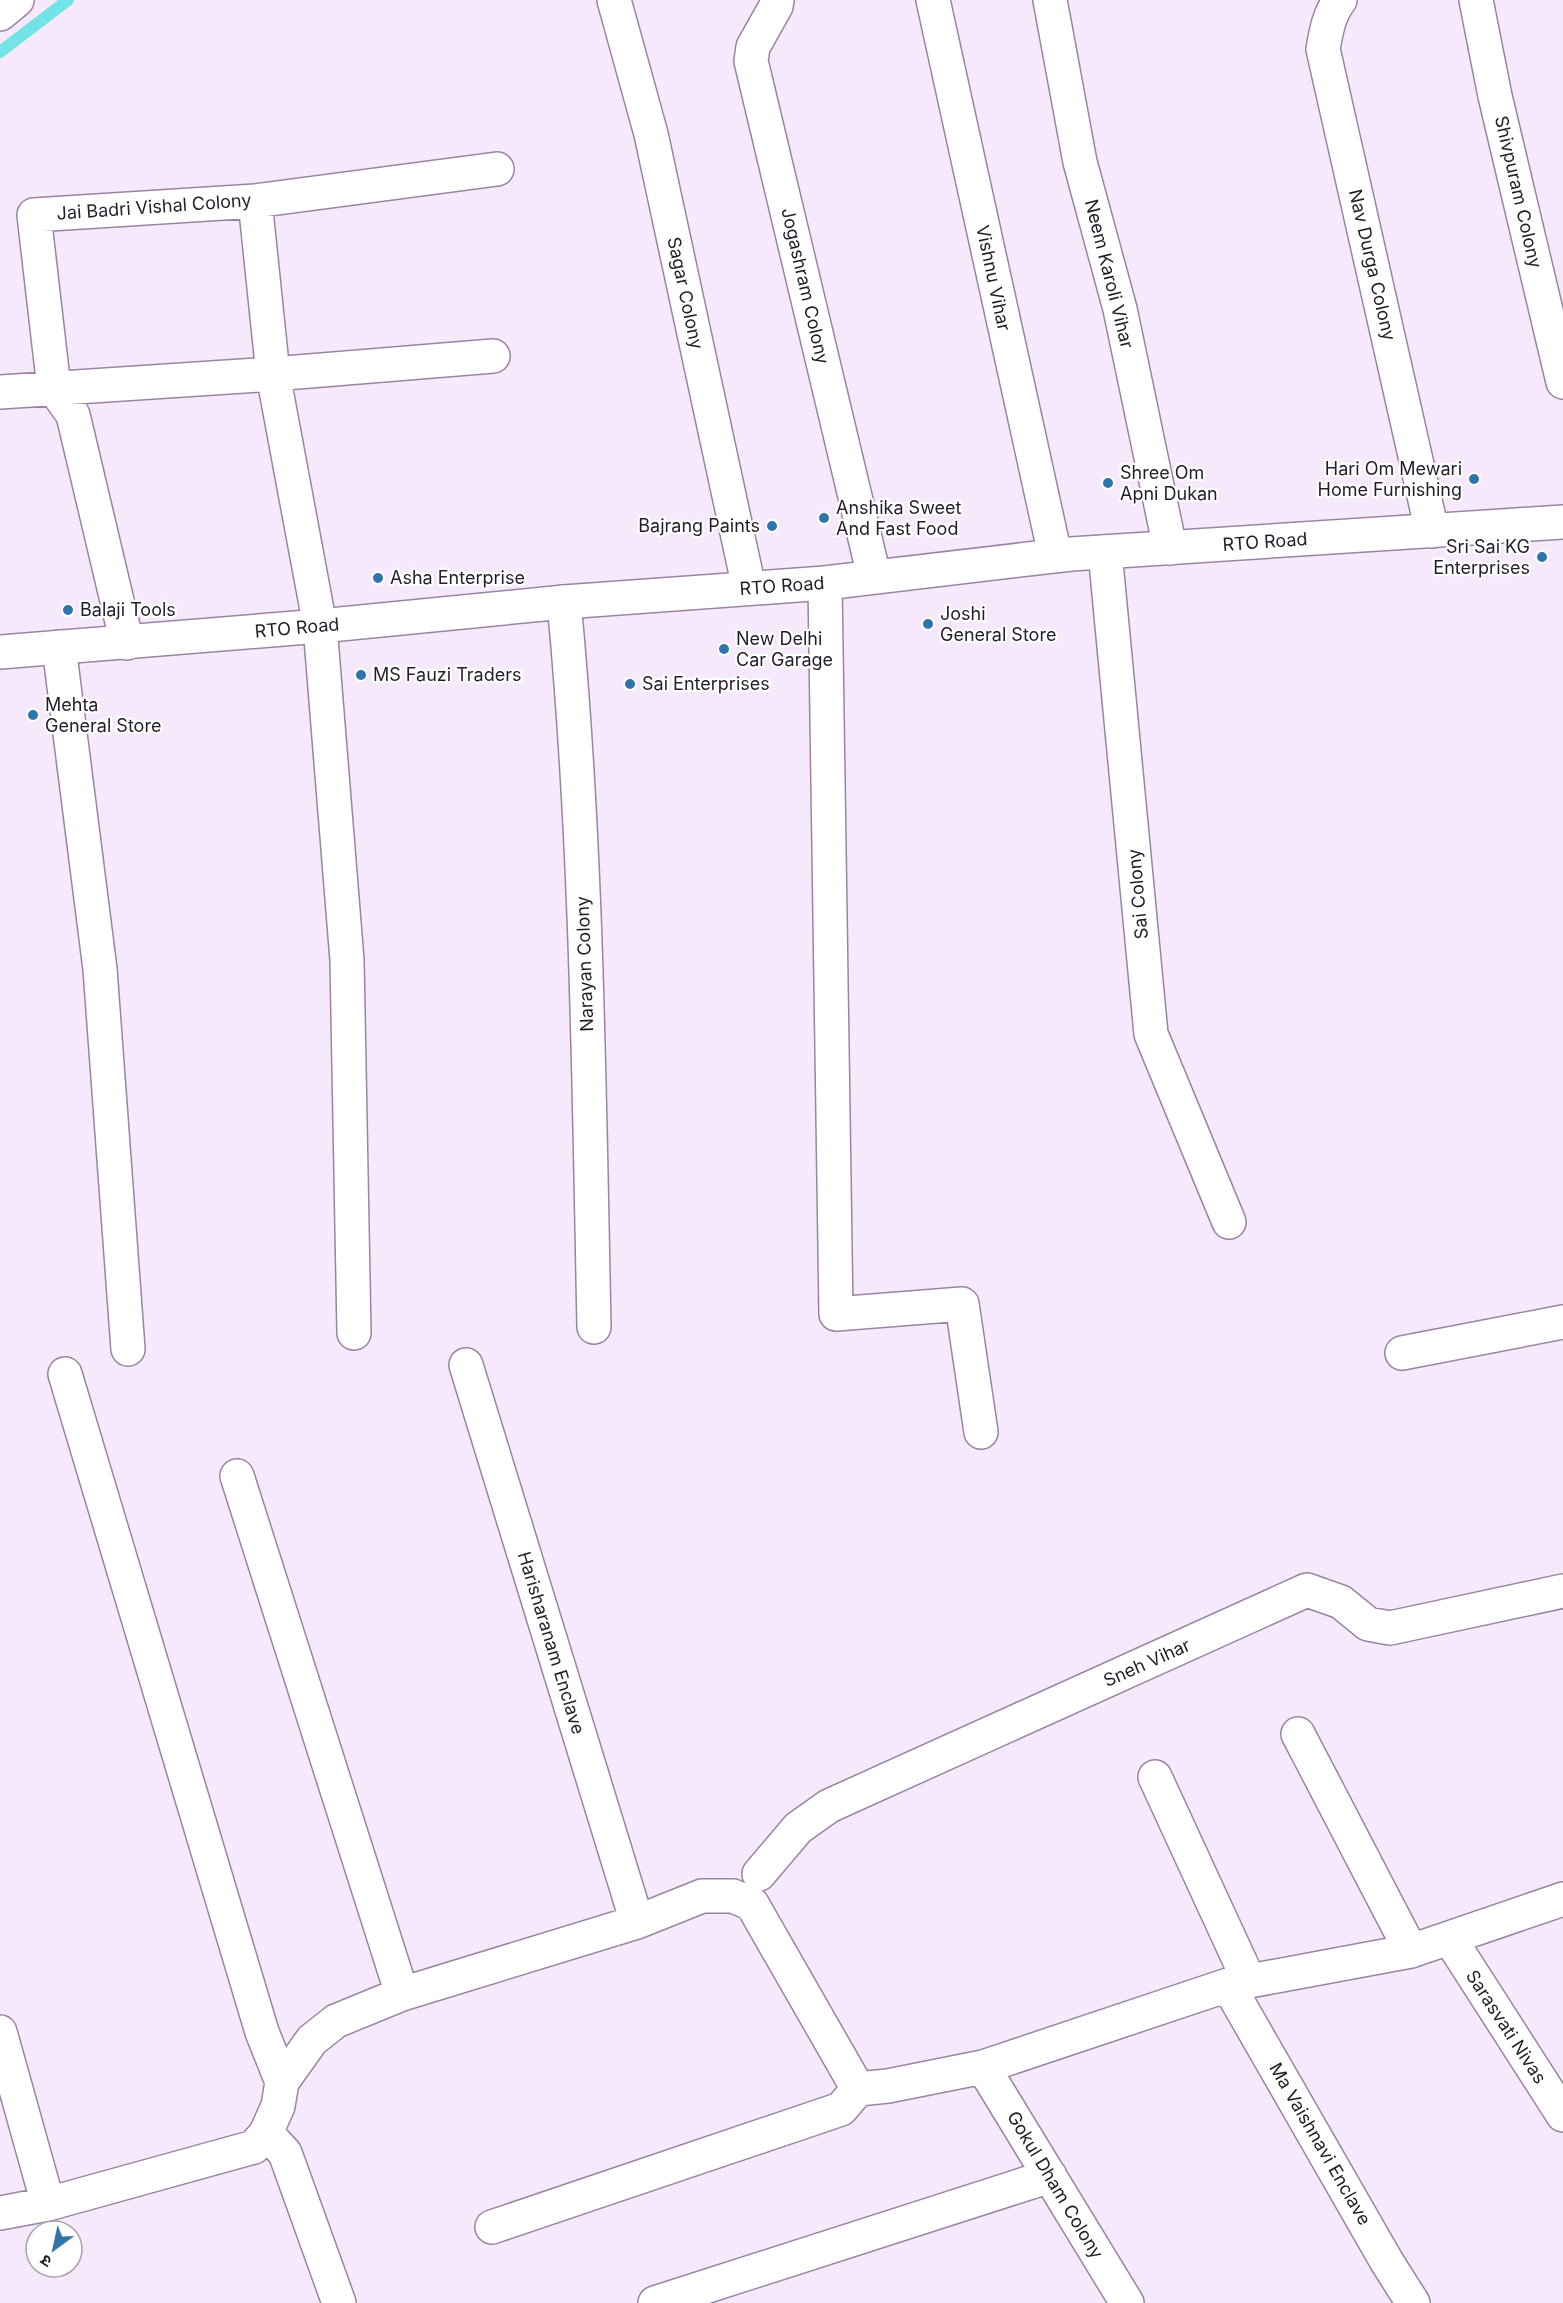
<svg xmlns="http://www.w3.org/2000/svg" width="1563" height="2303" font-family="Inter,'Noto Sans Devanagari',sans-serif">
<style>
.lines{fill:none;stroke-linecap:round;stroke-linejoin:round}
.stream{stroke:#73e3e7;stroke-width:12}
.minor-casing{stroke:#9985a3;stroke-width:36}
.tertiary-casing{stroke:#9985a3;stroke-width:36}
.minor{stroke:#fff;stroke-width:33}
.tertiary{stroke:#fff;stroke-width:33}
.poi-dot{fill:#3075aa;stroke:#fff;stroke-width:2}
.labels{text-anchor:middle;stroke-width:4.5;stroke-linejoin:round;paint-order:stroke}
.street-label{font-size:18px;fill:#241c28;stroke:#fff}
.poi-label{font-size:18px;fill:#241c28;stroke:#fff;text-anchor:start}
</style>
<rect width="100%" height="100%" fill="#f6e9fc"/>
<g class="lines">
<path class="stream" d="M0 52 68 0"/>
<defs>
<path id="minor" d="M614 0 651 134 749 588
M777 0 776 6 753 47 751 61 874 576
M933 0 1055 555
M1050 0 1080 162 1120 309 1170 548
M1340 0C1329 14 1326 32 1323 49L1432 531
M1476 0 1495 96 1563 382
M0 14 17 0
M255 201 273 374 320 626 347 960 354 1333
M0 392 273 374 493 356
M1105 552 1151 1034 1229 1222
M825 583 836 1314 962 1304 981 1432
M564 602C587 842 589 1085 594 1327
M127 643 73 415 54 388 34 215 255 201 497 169
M59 647 100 969 128 1349
M1402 1353 1563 1322
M466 1365 637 1922
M65 1374 262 2032 282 2082
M237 1476 402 1994
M1298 1734 1411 1951
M1155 1777 1249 1981
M759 1874 798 1828 829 1806 1307 1590 1341 1602 1368 1624 1390 1628 1563 1591
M1450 1939 1563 2115
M1228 1985 1387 2262 1413 2303
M0 2032 48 2204
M983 2067 1127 2303
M266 2133 285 2153 339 2303
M0 2213 48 2204 254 2147 266 2133 278 2106 282 2082 312 2040 336 2021 402 1994 637 1922 702 1896H733L752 1904 858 2089 888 2086 983 2067 1228 1985 1411 1951 1563 1899
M492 2227 841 2109 858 2089
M655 2303 1050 2176"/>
<path id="tertiary" d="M0 652 320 626 564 602 825 583 1071 554 1563 522"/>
</defs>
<use href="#minor" class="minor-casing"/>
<use href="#tertiary" class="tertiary-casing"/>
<use href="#minor" class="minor"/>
<use href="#tertiary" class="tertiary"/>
</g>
<g class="poi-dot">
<circle cx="1474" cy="479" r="6"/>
<circle cx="1108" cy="483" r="6"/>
<circle cx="824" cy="518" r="6"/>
<circle cx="772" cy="526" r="6"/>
<circle cx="1542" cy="557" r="6"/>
<circle cx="378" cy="578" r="6"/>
<circle cx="68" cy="610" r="6"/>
<circle cx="928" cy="624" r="6"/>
<circle cx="724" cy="649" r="6"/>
<circle cx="361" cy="675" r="6"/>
<circle cx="630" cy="684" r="6"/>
<circle cx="33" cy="715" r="6"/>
</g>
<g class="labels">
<g class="street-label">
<text transform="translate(1518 192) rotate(77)" y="6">Shivpuram Colony</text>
<text transform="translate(154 207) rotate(-4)" y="6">Jai Badri Vishal Colony</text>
<text transform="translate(1372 265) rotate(77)" y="6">Nav Durga Colony</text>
<text transform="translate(1109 274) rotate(76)" y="6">Neem Karoli Vihar</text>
<text transform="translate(993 278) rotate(78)" y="6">Vishnu Vihar</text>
<text transform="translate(805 286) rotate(77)" y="6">Jogashram Colony</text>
<text transform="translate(685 293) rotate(78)" y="6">Sagar Colony</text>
<text transform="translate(1265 542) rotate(-4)" y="6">RTO Road</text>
<text transform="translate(782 586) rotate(-4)" y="6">RTO Road</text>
<text transform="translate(297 628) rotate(-5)" y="6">RTO Road</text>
<text transform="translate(1138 894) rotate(-95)" y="6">Sai Colony</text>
<text transform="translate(585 964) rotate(-92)" y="6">Narayan Colony</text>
<text transform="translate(551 1643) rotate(73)" y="6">Harisharanam Enclave</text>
<text transform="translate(1147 1663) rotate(-24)" y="6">Sneh Vihar</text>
<text transform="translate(1506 2027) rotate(57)" y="6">Sarasvati Nivas</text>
<text transform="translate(1320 2144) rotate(60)" y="6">Ma Vaishnavi Enclave</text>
<text transform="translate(1055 2185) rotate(59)" y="6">Gokul Dham Colony</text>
</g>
<g class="poi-label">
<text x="1462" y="475" text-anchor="end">Hari Om Mewari<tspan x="1462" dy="21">Home Furnishing</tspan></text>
<text x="1120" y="479">Shree Om<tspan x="1120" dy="21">Apni Dukan</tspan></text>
<text x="836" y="514">Anshika Sweet<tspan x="836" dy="21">And Fast Food</tspan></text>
<text x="760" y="532" text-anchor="end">Bajrang Paints</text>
<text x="1530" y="553" text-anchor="end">Sri Sai KG<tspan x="1530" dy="21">Enterprises</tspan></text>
<text x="390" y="584">Asha Enterprise</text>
<text x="80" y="616">Balaji Tools</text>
<text x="940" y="620">Joshi<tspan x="940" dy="21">General Store</tspan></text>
<text x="736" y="645">New Delhi<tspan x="736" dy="21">Car Garage</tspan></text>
<text x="373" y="681">MS Fauzi Traders</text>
<text x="642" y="690">Sai Enterprises</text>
<text x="45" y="711">Mehta<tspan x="45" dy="21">General Store</tspan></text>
</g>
</g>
<g transform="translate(54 2249) rotate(213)"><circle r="28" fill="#ffffff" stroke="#a7a4a9" stroke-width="1.5"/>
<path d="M0-4.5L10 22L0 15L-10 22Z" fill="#3075aa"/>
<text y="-9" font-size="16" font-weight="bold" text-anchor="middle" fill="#241c28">उ</text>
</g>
</svg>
